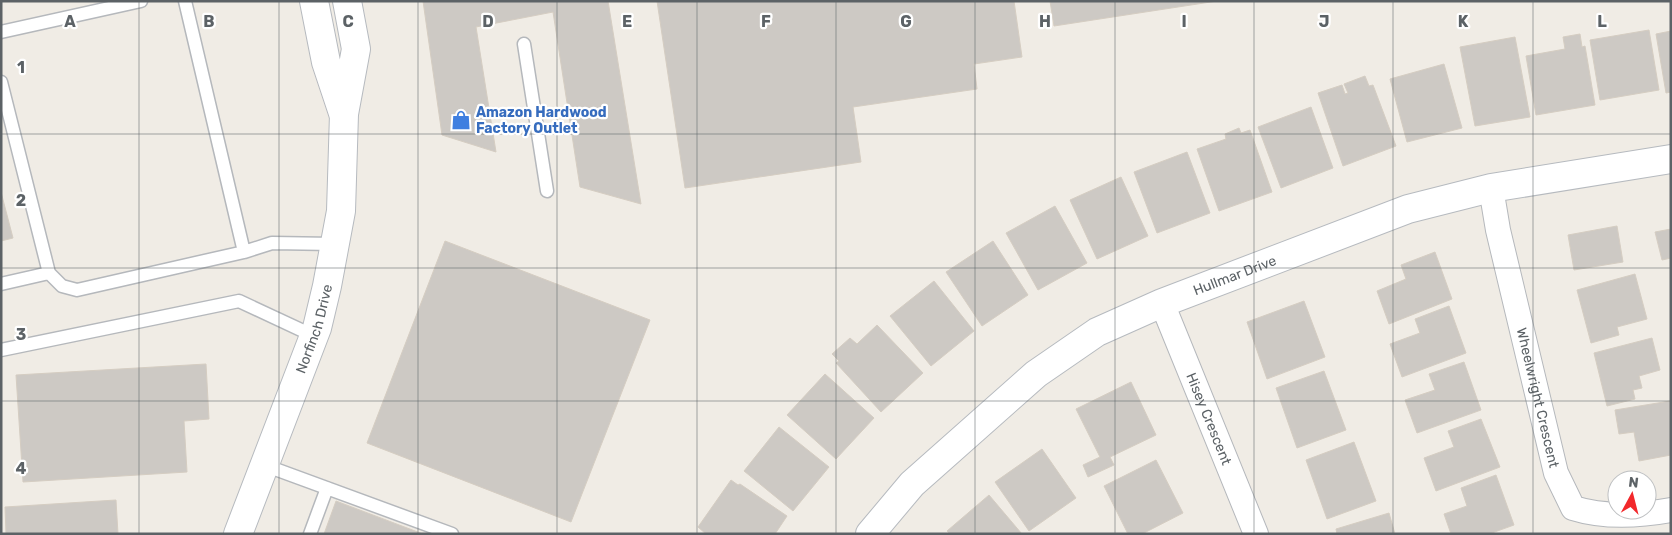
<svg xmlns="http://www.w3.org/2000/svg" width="1672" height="535" font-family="Rubik,sans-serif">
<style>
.building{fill:#cdc9c4;stroke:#d5cdc2}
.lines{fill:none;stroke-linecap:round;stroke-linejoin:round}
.lane-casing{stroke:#b5b8bc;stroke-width:15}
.street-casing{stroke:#b5b8bc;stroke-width:26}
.secondary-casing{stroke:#b6babf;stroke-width:30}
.lane{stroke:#fff;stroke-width:12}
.street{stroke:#fff;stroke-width:24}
.secondary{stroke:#fff;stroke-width:28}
.grid{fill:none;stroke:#5c6266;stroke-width:1;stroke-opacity:0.55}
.labels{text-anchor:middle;stroke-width:4.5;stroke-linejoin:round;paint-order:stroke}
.shop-label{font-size:14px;font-weight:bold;fill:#366cbe;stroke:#fff;text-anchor:start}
.street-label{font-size:14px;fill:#5c6266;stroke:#fff}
.grid-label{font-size:16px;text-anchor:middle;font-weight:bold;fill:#5c6266;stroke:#fff;stroke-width:4.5;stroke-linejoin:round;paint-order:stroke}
</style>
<rect width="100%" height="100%" fill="#f0ece5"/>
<path class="building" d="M423 1H608L641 204 580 187 553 12 476 27 496 152 442 135Z
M657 1H1014L1022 57 974 64 977 89 853 107 861 162 685 188Z
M1050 1H1217L1054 26Z
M1649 30 1659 90 1600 100 1590 40Z
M1671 31V92L1666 93 1656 34Z
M1580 34 1582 47 1585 46 1595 105 1536 115 1526 56 1565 49 1563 37Z
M1515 37 1530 117 1475 126 1460 47Z
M1444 64 1462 128 1407 142 1390 79Z
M1365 76 1369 86 1373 85 1396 146 1343 166 1318 93 1342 85 1345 94 1348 93 1344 84Z
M1311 107 1333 168 1281 188 1258 127Z
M1239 128 1241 133 1250 130 1272 192 1219 211 1197 149 1226 139 1225 134Z
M1187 152 1210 213 1157 233 1134 172Z
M1121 177 1148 236 1097 259 1070 200Z
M1 192 13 238 1 241Z
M1055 206 1087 263 1038 290 1006 233Z
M1617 226 1623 262 1574 270 1568 235Z
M1671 229V258L1662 260 1655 232Z
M445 241 650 320 571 522 367 443Z
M993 241 1028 295 982 326 946 272Z
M1435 252 1452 299 1389 324 1377 291 1406 279 1401 265Z
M1635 274 1647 319 1617 327 1619 335 1591 343 1577 290Z
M934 281 974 331 931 366 890 316Z
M1304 301 1325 357 1267 379 1247 322Z
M1449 306 1466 353 1402 377 1390 344 1420 333 1415 319Z
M877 325 923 373 881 412 836 363 839 361 832 354 850 338 857 344Z
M1652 338 1660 370 1639 376 1642 388 1633 390 1635 399 1607 406 1594 353Z
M1464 362 1481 410 1417 433 1405 400 1435 390 1429 374Z
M206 364 209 419 184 421 187 472 23 482 16 375Z
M1324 371 1346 430 1297 448 1276 388Z
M825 374 874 418 836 459 787 415Z
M1131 382 1156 435 1110 457 1114 465 1088 477 1083 465 1100 457 1076 409Z
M1670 401 1671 455 1639 461 1634 432 1619 434 1615 410Z
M1481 419 1500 467 1436 491 1424 458 1454 447 1448 431Z
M779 427 829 467 793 511 744 471Z
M1354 442 1376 501 1327 519 1306 460Z
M1042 449 1076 498 1029 531 995 482Z
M1156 460 1183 513 1142 534H1128L1104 486Z
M1496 475 1514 525 1489 534H1451L1444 514 1467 506 1461 488Z
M731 480 738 485 740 484 787 516 775 534H706L698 527Z
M989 495 1022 534H950L947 531Z
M116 500 118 534H6L5 507Z
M336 501 423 534H324Z
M1389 513 1395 534H1337L1336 529Z"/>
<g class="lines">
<defs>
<path id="lane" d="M185 1 244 252
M1 32 141 1
M524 44 547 191
M1 82 49 273
M1 284 49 273 62 286 77 290 244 252 272 243 334 244
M1 350 239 301 314 336
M264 465 452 534
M310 534 327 488"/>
<g id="street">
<path id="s1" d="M1491 188 1498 230 1556 473 1573 508C1605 518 1638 516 1671 510"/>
<path id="s2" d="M1162 303 1256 534"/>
</g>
<g id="secondary">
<path d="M314 1 326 62 343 113"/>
<path id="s3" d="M238 534 317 328 327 286 341 211 344 114 356 49 347 1"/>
<path id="s4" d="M870 534 912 484 1036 374 1097 332 1162 303 1408 209 1491 188 1671 159"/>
</g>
</defs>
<use href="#lane" class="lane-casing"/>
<use href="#street" class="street-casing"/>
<use href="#secondary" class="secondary-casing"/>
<use href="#lane" class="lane"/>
<use href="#street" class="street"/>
<use href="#secondary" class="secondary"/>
</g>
<path class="grid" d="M139 1V534M279 1V534M418 1V534M557 1V534M697 1V534M836 1V534M975 1V534M1115 1V534M1254 1V534M1393 1V534M1533 1V534M1 134H1671M1 268H1671M1 401H1671"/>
<defs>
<symbol id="shop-bare" viewBox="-9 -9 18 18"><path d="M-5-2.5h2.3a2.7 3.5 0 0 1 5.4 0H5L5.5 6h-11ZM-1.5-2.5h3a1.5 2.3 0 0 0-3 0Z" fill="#3f7fe0" stroke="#fff" stroke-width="2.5" paint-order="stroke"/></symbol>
</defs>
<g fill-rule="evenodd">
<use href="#shop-bare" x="447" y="106" width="28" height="28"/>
</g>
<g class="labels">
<g class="shop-label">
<text x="476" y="117">Amazon Hardwood<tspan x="476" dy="16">Factory Outlet</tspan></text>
</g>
<g class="street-label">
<text dy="5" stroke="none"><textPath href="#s4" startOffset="454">Hullmar Drive</textPath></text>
<text dy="5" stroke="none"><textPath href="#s3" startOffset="219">Norfinch Drive</textPath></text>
<text dy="5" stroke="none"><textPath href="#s1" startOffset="215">Wheelwright Crescent</textPath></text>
<text dy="5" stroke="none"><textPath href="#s2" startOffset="125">Hisey Crescent</textPath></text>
</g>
</g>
<g class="grid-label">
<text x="70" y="27">A</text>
<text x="209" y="27">B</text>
<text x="348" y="27">C</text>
<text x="488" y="27">D</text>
<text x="627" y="27">E</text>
<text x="766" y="27">F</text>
<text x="906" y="27">G</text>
<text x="1045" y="27">H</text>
<text x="1184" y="27">I</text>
<text x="1324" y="27">J</text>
<text x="1463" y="27">K</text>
<text x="1602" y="27">L</text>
<text x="21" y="73">1</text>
<text x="21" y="206">2</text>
<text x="21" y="340">3</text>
<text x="21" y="474">4</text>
</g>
<rect width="1672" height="535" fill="none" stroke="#5c6266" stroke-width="5"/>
<g transform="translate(1632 495) rotate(7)"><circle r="24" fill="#ffffff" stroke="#bec0c2"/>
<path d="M0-4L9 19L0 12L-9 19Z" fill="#f2282b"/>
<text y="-8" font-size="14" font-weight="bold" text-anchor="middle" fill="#5c6266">N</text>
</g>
</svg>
